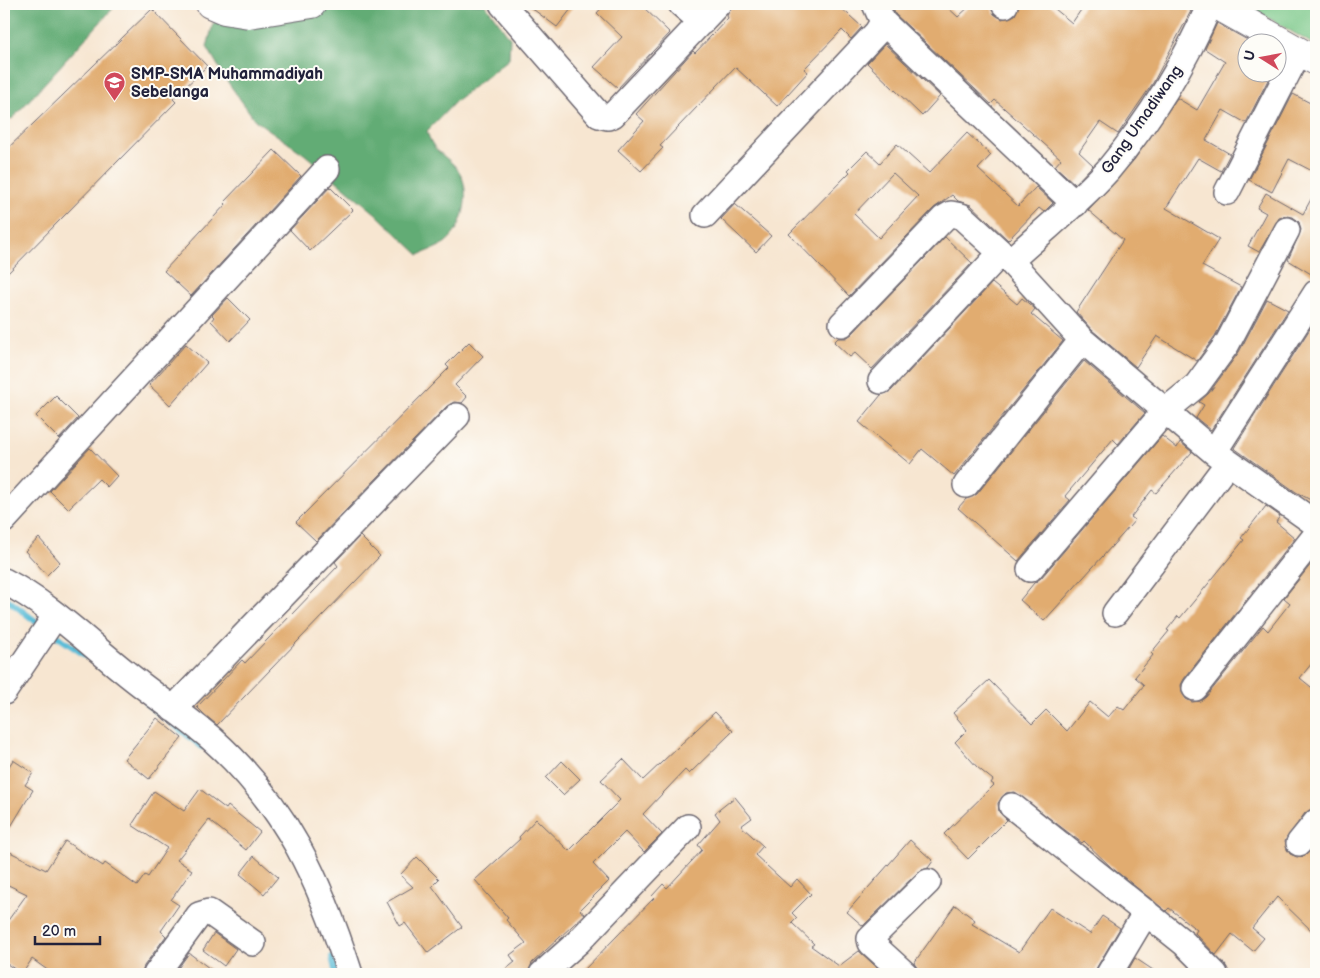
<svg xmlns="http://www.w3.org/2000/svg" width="1320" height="978" font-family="'Balsamiq Sans',sans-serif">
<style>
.green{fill:#79c888;stroke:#4e7562}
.forest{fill:#62ac74;stroke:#426758}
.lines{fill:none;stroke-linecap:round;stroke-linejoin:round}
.stream{stroke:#58bcd7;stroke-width:6}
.building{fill:#e1ac6f;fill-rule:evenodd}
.minor-casing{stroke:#6d6770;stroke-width:28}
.tertiary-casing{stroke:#6d6770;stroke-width:30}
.minor{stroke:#fff;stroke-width:25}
.tertiary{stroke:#fff;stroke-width:28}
.labels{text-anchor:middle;stroke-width:4;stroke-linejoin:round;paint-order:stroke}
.poi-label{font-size:16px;font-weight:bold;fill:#22223b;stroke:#fdfcf7;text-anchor:start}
.street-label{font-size:16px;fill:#22223b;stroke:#fdfcf7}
</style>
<rect width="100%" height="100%" fill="#fdfcf7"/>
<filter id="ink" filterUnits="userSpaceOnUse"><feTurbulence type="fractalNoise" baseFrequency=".02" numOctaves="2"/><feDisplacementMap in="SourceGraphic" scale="10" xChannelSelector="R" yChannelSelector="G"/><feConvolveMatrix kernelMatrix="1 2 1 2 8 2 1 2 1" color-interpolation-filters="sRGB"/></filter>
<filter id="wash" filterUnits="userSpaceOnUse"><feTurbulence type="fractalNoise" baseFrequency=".0096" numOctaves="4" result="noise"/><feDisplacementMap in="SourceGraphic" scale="20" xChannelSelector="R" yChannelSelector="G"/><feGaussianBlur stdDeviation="1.12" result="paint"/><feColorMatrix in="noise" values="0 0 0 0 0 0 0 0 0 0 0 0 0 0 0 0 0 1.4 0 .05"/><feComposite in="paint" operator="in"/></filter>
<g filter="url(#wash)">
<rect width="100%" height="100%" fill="#f7e6d1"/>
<path class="green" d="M1245 4H1316V46Z"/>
<path class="forest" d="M11 4H117L12 119 4 117V10Z
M241 4H485L510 38 509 59 457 100 427 131C433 155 449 155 460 173 471 192 464 227 447 241 441 247 428 251 419 255L375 213 304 154 255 120 227 81 207 47 213 24Z"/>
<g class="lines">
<path class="stream" d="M4 597 43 627
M51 632 86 656
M147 704 202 747
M332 957 336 974"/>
</g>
<g id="blocks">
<path class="building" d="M526 4H575L557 27Z
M605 4H640L670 33 618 88 594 67 622 37 597 13Z
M732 4H837L862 27 851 39 842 30 804 69 808 72 777 106 735 67 660 146 663 148 641 171 618 150 644 121 636 114 693 51 695 53 728 18 727 16Z
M897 4H944L958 17 972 4H990L994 14 1002 19 1015 15 1019 4H1049L1072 23 1085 4H1178L1191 11 1153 83 1118 134 1100 122 1079 152 1093 165 1075 184 1055 166 1061 159 995 100 991 104 895 14 893 8Z
M152 9 207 66 173 99 176 102 4 277V152Z
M1217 23 1251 42H1248V72H1272L1246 123 1223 110 1206 140 1230 154 1221 171 1198 158 1166 208 1219 239 1202 266 1241 287 1215 336 1197 361 1157 336 1136 367 1092 330 1076 312 1123 240 1088 210 1134 160 1177 98 1197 110 1225 62 1205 49Z
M885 44 940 96 922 116 867 63Z
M1293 94 1316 106V173L1289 159 1272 192 1249 180Z
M967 133 991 155 978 169 1018 206 1036 187 1053 203 1044 212 1039 208 1008 240 971 205 958 201 952 195 934 208 849 296 789 234 850 172 848 170 867 151 880 163 897 144 929 173ZM893 173 918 196 879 238 854 214Z
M274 150 301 176 191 296 164 271 226 204 224 202Z
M330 187 353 210 310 251 290 230Z
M1316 190V277L1288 260 1301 230 1299 222 1293 217 1286 216 1279 218 1259 252 1248 246 1266 213 1257 208 1266 193 1303 214Z
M735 204 771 236 756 252 721 219Z
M945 237 972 263 872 369 855 353 850 357 834 342 838 338H846L852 334Z
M992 283 1017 304 1022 298 1035 309 1031 314 1063 341 954 476 922 449 910 464 859 422 881 395 891 391Z
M228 298 250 320 230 341 211 321 214 317 212 315Z
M1267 299 1288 310 1211 430 1196 418 1204 405 1199 402 1209 393 1239 352Z
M1313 324 1316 325V503L1296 492 1234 448Z
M469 342 483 356 455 385 467 397 462 403 454 402 447 406 316 541 296 522 449 368 446 365Z
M186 344 207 363 170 405 149 385Z
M1084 361 1145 413 1118 444 1113 439 1065 496 1070 500 1018 561 958 508 966 499 977 494Z
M56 396 78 418 59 439 36 416Z
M1162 436 1177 448 1180 442 1192 452 1156 493 1152 490 1131 517 1135 520 1122 535 1044 621 1020 600 1034 583 1041 578Z
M90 448 117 476 107 487 99 479 68 509 50 491Z
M1266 506 1280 516 1276 522 1295 538 1184 679 1181 685 1182 693 1186 699 1192 702 1200 701 1206 697 1263 626 1268 631 1290 603 1284 598 1316 558V658L1300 678 1316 691V808L1305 813 1285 841 1290 854 1297 857 1305 856 1316 845V935L1277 897 1252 928 1264 938 1253 951 1232 934 1216 955 1195 933 1197 930 1169 908 1166 911 1112 868 1084 841 1082 843 1015 792 1006 793 998 803 999 812 1007 820 968 859 944 834 994 785 991 783 993 780 977 767 955 742 967 730 953 713 989 680 1032 724 1046 710 1067 731 1090 702 1108 717 1118 706 1124 710 1144 685 1135 677 1153 655 1151 653 1169 631 1167 630 1178 616 1180 618 1213 578 1244 540 1241 538Z
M360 536 380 556 217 725 205 715 197 707 242 660 245 663 338 566 335 562Z
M39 538 60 562 47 575 25 551Z
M715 712 733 731 689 774 685 770 643 814 662 834 644 852 625 832 593 864 609 881 580 910 585 914 532 963 528 974H500L515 962 510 955 526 943 506 920 508 918 475 880 520 839 519 837 536 819 569 851 620 800 601 780 623 759 643 780Z
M157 718 182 738 149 779 124 759Z
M13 760 33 773 25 785 33 790 4 838V774Z
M562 761 580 779 563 795 546 778Z
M200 789 226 809 228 806 260 832 246 850 209 820 177 860 192 870 171 900 179 905 161 931 166 936 144 966 142 974H53L32 959 22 974 4 962V926L27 894 4 883V849L46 870 65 841 103 866 105 863 137 886 145 875 148 877 167 848 132 825 154 791 184 811Z
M735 797 752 818 741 826 763 846 755 855 790 887 797 879 811 894 792 913 797 918 792 923 814 944 811 946 839 966 859 951 884 974H580L654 898 652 896 663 884 667 888 702 850 698 845 720 820 715 813Z
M910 840 933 861 928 868 918 872 863 926 847 912Z
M254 856 278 877 264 894 240 874Z
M417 857 439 879 432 886 462 927 428 953 405 923 400 926 387 902 413 887 400 875Z
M955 905 975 920 972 924 1019 952 1050 908 1090 934 1102 916 1120 928 1097 967 1095 974H919L914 963Z
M214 933 236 949 224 966 203 950Z
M189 953 217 974H174Z
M1135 958 1159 974H1126Z"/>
</g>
</g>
<g filter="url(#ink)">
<use href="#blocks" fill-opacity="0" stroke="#6d6770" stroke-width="1"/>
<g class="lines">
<defs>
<path id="minor" d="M502 4 599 115 608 117 613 115 718 4
M681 4 702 22
M1004 4 1005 5
M883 22 1075 204
M1227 192 1299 51
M705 215 877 32 883 22 875 4
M1010 261C1043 231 1078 203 1108 170 1149 121 1185 63 1210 4
M842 324 944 218 951 214 961 216 1010 261 1082 340 1214 452 1316 524
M881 381 1001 253
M1214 452 1316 293
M966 485 1082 340
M4 520 327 169
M1030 569 1165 411 1197 385 1227 344 1287 230
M4 581C49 604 86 641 125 672 153 695 184 715 212 739 287 806 320 881 350 974
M1115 613 1228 463
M1195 688 1316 535
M4 692 56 615
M173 709 457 416
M1012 806 1184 943 1215 974
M1299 843 1316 822
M156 974 199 915 209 912 253 943
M542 974 578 942 688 827
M905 974 871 943 870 939 928 882
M1109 974 1146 912"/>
<path id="tertiary" d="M210 4 224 10 249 14 312 4
M1215 4 1316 61"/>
</defs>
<use href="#minor" class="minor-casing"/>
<use href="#tertiary" class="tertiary-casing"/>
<use href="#minor" class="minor"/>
<use href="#tertiary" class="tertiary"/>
</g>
</g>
<defs>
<symbol id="school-pin" viewBox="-11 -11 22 30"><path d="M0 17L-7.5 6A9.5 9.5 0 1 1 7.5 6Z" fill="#d1495b" stroke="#fdfcf7"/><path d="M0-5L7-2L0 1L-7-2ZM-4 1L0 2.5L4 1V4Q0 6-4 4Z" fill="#fff"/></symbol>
</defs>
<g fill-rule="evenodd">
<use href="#school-pin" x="102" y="70" width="25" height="34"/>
</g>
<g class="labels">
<g class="poi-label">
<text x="131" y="79">SMP-SMA Muhammadiyah<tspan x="131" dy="18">Sebelanga</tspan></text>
</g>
<g class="street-label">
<text transform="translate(1141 119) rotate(-55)" y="6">Gang Umadiwang</text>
</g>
</g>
<rect width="1320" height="978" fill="none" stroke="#fdfcf7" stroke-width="20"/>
<g transform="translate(1262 58) rotate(281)"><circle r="24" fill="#fdfcf7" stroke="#a5a5ac"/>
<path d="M0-4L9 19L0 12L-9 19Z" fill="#d1495b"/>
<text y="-8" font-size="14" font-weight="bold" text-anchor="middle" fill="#22223b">U</text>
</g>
<path d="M35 936v8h65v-8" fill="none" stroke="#22223b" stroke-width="2.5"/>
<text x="42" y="936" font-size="15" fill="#22223b" stroke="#fdfcf7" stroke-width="4" paint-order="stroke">20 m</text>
</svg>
